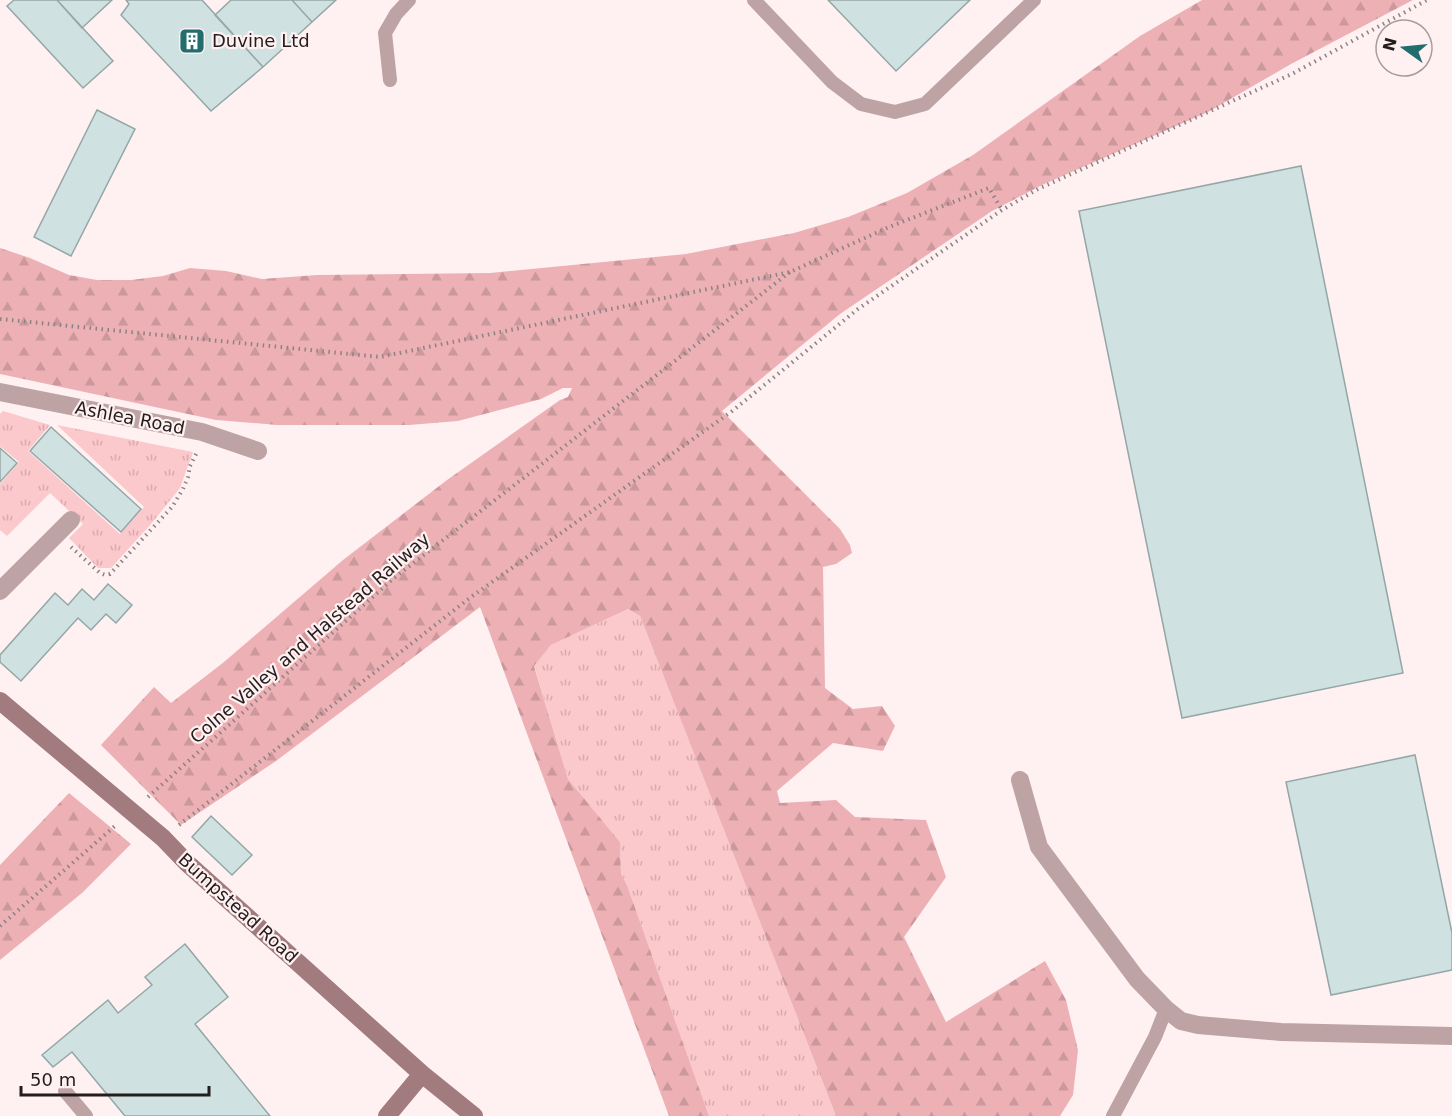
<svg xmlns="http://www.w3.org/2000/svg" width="1452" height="1116" font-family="'DejaVu Sans',sans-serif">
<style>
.grass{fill:url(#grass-tufts)}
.forest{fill:url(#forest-firs)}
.building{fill:#cfe1e0;stroke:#95a6a6;stroke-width:1.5}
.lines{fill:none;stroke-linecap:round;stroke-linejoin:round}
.path{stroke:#8d8283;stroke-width:4;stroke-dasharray:1.5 4.5;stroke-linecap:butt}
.lane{stroke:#bea3a5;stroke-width:14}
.street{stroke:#bea3a5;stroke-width:18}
.secondary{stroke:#a27b7e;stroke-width:18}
.labels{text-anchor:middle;stroke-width:4.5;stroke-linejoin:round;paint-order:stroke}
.poi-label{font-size:18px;fill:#241d1e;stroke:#fff1f1;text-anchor:start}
.street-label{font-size:18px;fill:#241d1e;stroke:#fff1f1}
</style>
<defs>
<pattern id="grass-tufts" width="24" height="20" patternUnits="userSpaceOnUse" patternTransform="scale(1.5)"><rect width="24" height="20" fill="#fbc8cc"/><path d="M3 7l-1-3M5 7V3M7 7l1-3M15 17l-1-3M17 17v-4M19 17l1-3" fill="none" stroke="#d7abaf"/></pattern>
<pattern id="forest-firs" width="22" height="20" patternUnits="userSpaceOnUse" patternTransform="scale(1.5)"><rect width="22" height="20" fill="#edb1b5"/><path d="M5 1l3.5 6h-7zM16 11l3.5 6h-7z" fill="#cb989b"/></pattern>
</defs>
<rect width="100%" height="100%" fill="#fff1f1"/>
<path class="grass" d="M3 411 50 425 28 451 120 534 144 507 57 425 193 452 180 488 151 524 111 568H98L69 538 83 524 50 493 7 536 0 530V484L19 462 0 446V414Z
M628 609 640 616 836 1116H709L627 885 621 874 620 842 568 779 534 665 551 645Z"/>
<path class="forest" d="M1202 0H1413L1291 64 1208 112 1042 185 992 211 840 314 722 411 840 529 850 545 852 553 836 564 823 567 825 688 853 709 882 706 895 726 883 751 833 743 777 791 780 803 836 800 855 817 926 820 946 877 904 937 946 1022 1045 961 1066 1000 1078 1050 1073 1095 1060 1116H836L640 616 628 609 551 645 534 666 568 779 620 842 621 874 627 885 709 1116H669L480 607 276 761 181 825 101 745 154 687 171 703 224 662 343 560 447 480 560 400 568 397 572 388H563L541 399 458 421 409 425H277L216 420 0 374V248L30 258 69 275 97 280H131L163 276 190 268 226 271 262 279 317 275 490 273 686 254 794 233 848 217 907 193 973 155 1140 36Z
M69 793 131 844 82 893 0 960V865Z"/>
<path class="building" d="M14 0H57L113 61 83 88 7 6Z
M57 0H112L82 28Z
M126 0H202L263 67 211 111 121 15 129 4Z
M231 0H292L312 22 263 67 215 15Z
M292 0H336L312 22Z
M828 0H970L896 71Z
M97 110 135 129 71 256 34 237Z
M1301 166 1403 673 1182 718 1079 211Z
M51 427 141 509 121 532 30 451Z
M0 448 17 463 0 482Z
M108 584 132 605 116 623 106 614 91 630 78 618 21 681 0 662V655L55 593 68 605 82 589 94 600Z
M1415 755 1452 933V970L1331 995 1286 782Z
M211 816 252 855 232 875 192 837Z
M185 944 228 997 195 1024 270 1116H125L72 1052 53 1067 42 1055 108 1000 118 1013 152 985 145 977Z"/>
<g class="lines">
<path class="path" d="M0 319 380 357 790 272 889 227 989 188 1002 210
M71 547 100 573 105 575 110 574 172 507 183 489 188 477 190 466 197 452
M148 797 394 578 790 272
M179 825 471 597 731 412 858 309 1002 210 1038 189 1292 74 1427 0
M0 926 115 826"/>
<path class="lane" d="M754 0 832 82 861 104 895 112 925 104 1034 0
M390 80 385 33 396 14 409 0
M65 1091 86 1116
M1113 1116 1155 1037 1166 1009"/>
<path class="street" d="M0 392 202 432 258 451
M0 591 71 520
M1020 780 1039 847 1137 979 1166 1009 1181 1021 1198 1025 1281 1032 1452 1036"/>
<path class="secondary" d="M0 701 163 838 187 863 422 1074 474 1116
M387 1116 422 1074"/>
</g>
<defs>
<symbol id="building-square" viewBox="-11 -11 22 22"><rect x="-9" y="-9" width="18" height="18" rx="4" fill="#226d6d" stroke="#fff1f1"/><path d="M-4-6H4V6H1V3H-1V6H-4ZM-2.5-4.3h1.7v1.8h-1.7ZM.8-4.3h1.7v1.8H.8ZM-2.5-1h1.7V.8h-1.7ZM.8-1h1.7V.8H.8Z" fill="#fff"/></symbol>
</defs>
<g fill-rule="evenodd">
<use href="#building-square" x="177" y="26" width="30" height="30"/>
</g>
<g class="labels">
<g class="poi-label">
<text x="212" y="47">Duvine Ltd</text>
</g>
<g class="street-label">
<text transform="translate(130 418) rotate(11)" y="6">Ashlea Road</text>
<text transform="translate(310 638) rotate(-41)" y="6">Colne Valley and Halstead Railway</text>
<text transform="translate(238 908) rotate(42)" y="6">Bumpstead Road</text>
</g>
</g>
<g transform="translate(1404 48) rotate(285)"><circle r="28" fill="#fff1f1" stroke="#a79c9d" stroke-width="1.5"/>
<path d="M0-4.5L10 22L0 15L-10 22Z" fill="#226d6d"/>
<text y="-9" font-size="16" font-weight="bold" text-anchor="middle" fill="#241d1e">N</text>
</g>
<path d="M21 1086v9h188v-9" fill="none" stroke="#241d1e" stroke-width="3"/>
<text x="30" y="1086" font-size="18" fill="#241d1e" stroke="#fff1f1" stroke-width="4.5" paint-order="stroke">50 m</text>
</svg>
